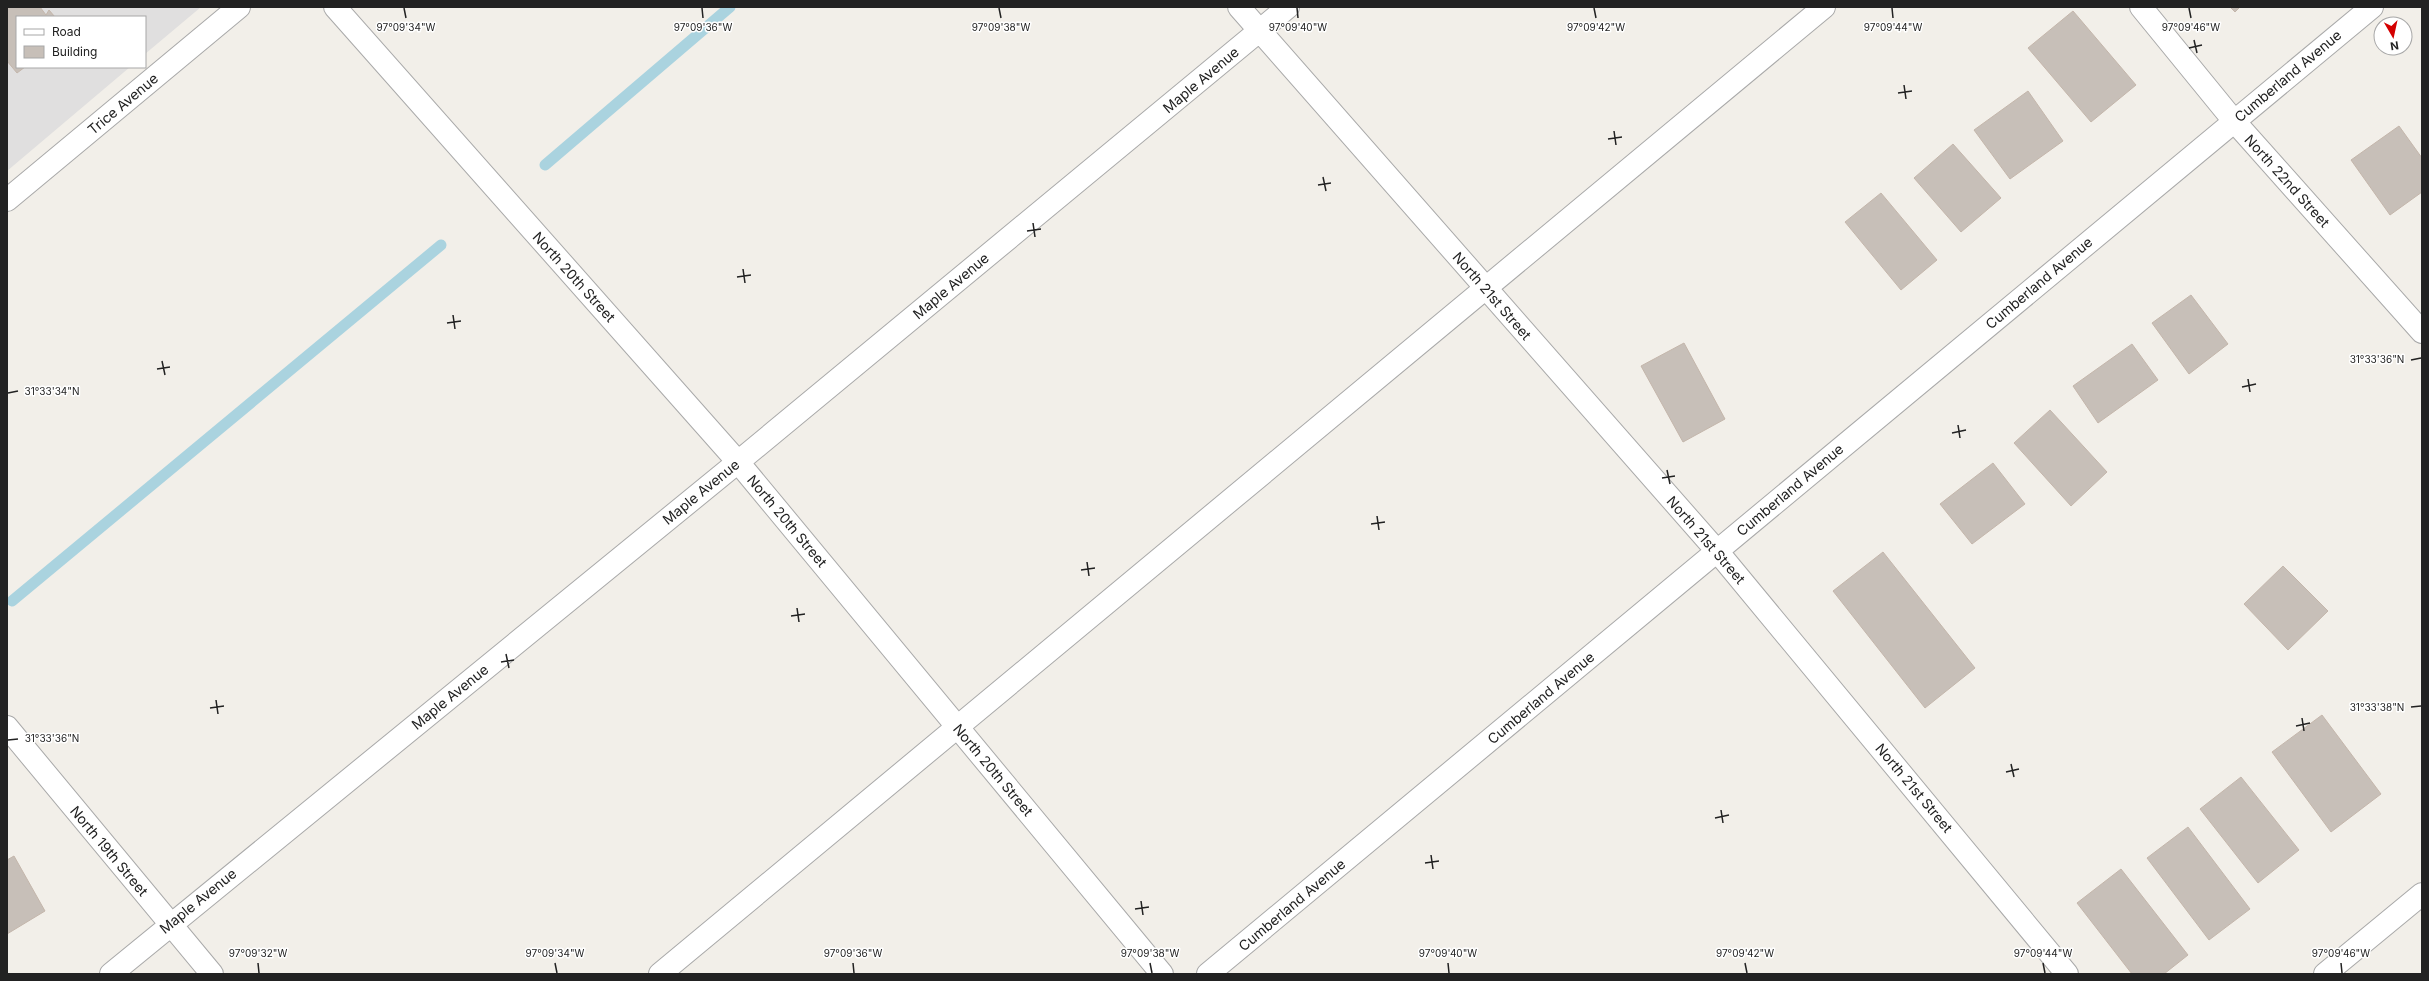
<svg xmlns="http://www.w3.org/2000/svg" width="2429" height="981" font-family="Inter,sans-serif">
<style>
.residential{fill:#e0dfdf}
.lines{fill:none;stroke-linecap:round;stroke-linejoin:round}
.stream{stroke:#aad3df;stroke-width:11}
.building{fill:#c7bfb8;stroke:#c4b6ab}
.minor-casing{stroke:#a9a9a9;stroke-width:24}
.minor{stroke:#fff;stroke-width:22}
.ticks{fill:none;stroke:#222;stroke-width:1.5}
.labels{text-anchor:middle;stroke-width:3;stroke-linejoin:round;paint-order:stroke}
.street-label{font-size:14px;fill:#222;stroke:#fff}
.ticks-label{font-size:10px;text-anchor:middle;fill:#222;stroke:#fff;stroke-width:3;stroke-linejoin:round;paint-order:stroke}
</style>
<rect width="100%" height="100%" fill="#f2efe9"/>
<path class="residential" d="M7 7H201L145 54V17H17V67H130L7 171Z"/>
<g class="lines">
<path class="stream" d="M545 165 730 7
M12 601 441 245"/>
</g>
<path class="building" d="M7 7H40L46 15 49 10 55 17H17V67H25L17 73 7 61Z
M2230 7H2240L2235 12Z
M2073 11 2136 85 2091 122 2028 48Z
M2028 91 2063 141 2010 179 1974 130Z
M2399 126 2422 158V192L2390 215 2351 160Z
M1953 144 2001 198 1961 232 1914 178Z
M1881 193 1937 260 1901 290 1845 222Z
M2191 295 2228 344 2189 374 2152 323Z
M1684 343 1725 419 1683 442 1641 366Z
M2132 344 2158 380 2098 423 2073 386Z
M2050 410 2107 472 2071 506 2014 443Z
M1993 463 2025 504 1972 544 1940 504Z
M1883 552 1975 668 1925 708 1833 591Z
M2283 566 2328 611 2288 650 2244 604Z
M2322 715 2381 794 2331 832 2272 752Z
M2241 777 2299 850 2258 883 2200 809Z
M2188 827 2250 909 2209 940 2147 858Z
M14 856 45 911 7 934V860Z
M2121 869 2188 955 2164 974H2132L2077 903Z"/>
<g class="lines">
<defs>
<path id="minor" d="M335 7 738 462 1162 974
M1239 7 1717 551 2067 974
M2141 7 2234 121 2422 332
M7 200 239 7
M7 727 212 974
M111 974 738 462 1288 7
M660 974 1824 7
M1208 974 2372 7
M2325 974 2422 894"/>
</defs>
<use href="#minor" class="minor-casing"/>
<use href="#minor" class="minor"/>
</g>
<path class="ticks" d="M404 8 406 18M702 8 703 18M999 8 1001 18M1297 8 1298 18M1594 8 1596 18M1892 8 1893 18M2189 8 2191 18M2194 40 2197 53M2189 48 2202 45M1904 85 1906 99M1898 93 1912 91M1614 131 1616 145M1608 139 1622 137M1323 177 1326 191M1318 185 1331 183M1033 223 1035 237M1027 231 1041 229M743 269 745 283M737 277 751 275M453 315 455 329M447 323 461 321M2411 360 2421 358M162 361 165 375M157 369 170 367M2248 379 2250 392M2242 387 2256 384M8 393 18 391M1958 425 1960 438M1952 433 1966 430M1667 470 1670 484M1662 478 1675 476M1377 516 1379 530M1371 524 1385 522M1087 562 1089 576M1081 570 1095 568M797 608 799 622M791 616 805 614M506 654 509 668M501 662 514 660M216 700 218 714M2411 707 2421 706M210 708 224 706M2302 718 2304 731M2296 726 2310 723M8 740 18 739M2011 764 2014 777M2006 772 2019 769M1721 810 1723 823M1715 818 1729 815M1431 855 1433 869M1425 863 1439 861M1141 901 1143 915M1135 909 1149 907M258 963 259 973M555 963 557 973M853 963 854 973M1150 963 1152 973M1448 963 1449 973M1745 963 1747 973M2043 963 2045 973M2341 963 2342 973"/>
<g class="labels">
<g class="street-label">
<text transform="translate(2288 76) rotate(-40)" y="5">Cumberland Avenue</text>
<text transform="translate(1201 80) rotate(-40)" y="5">Maple Avenue</text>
<text transform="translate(123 104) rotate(-40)" y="5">Trice Avenue</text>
<text transform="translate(2287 181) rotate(48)" y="5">North 22nd Street</text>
<text transform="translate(574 277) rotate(48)" y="5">North 20th Street</text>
<text transform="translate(2039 283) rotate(-40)" y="5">Cumberland Avenue</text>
<text transform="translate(951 286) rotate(-40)" y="5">Maple Avenue</text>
<text transform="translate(1492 296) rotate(49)" y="5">North 21st Street</text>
<text transform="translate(1790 490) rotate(-40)" y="5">Cumberland Avenue</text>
<text transform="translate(701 492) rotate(-39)" y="5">Maple Avenue</text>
<text transform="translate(787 521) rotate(50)" y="5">North 20th Street</text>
<text transform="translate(1706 540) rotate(49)" y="5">North 21st Street</text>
<text transform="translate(450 697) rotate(-39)" y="5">Maple Avenue</text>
<text transform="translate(1541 698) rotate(-40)" y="5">Cumberland Avenue</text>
<text transform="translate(993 770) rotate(50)" y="5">North 20th Street</text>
<text transform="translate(1914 788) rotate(50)" y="5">North 21st Street</text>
<text transform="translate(109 851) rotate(50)" y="5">North 19th Street</text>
<text transform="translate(198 901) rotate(-39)" y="5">Maple Avenue</text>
<text transform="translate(1292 905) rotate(-40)" y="5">Cumberland Avenue</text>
</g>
</g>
<g class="ticks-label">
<text x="406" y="31">97°09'34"W</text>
<text x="703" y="31">97°09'36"W</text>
<text x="1001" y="31">97°09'38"W</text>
<text x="1298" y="31">97°09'40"W</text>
<text x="1596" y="31">97°09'42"W</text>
<text x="1893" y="31">97°09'44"W</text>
<text x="2191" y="31">97°09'46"W</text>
<text x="2377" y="363">31°33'36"N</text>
<text x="52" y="395">31°33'34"N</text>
<text x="2377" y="711">31°33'38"N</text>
<text x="52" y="742">31°33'36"N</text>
<text x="258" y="957">97°09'32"W</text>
<text x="555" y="957">97°09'34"W</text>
<text x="853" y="957">97°09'36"W</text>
<text x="1150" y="957">97°09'38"W</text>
<text x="1448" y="957">97°09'40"W</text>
<text x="1745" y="957">97°09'42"W</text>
<text x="2043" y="957">97°09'44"W</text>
<text x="2341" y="957">97°09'46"W</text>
</g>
<rect width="2429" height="981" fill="none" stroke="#222222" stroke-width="16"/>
<rect x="16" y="16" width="130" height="52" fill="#ffffff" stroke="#a7a7a7"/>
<rect x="24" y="29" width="20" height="6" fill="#ffffff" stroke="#a7a7a7"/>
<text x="52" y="36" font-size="12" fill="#222222">Road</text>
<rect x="24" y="46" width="20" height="12" fill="#c7bfb8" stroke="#a7a7a7"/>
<text x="52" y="56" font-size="12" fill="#222222">Building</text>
<g transform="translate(2393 36) rotate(171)"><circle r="19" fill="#ffffff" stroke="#a7a7a7"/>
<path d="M0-3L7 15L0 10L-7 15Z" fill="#d40000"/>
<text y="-6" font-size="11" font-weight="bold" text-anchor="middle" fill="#222222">N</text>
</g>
</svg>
